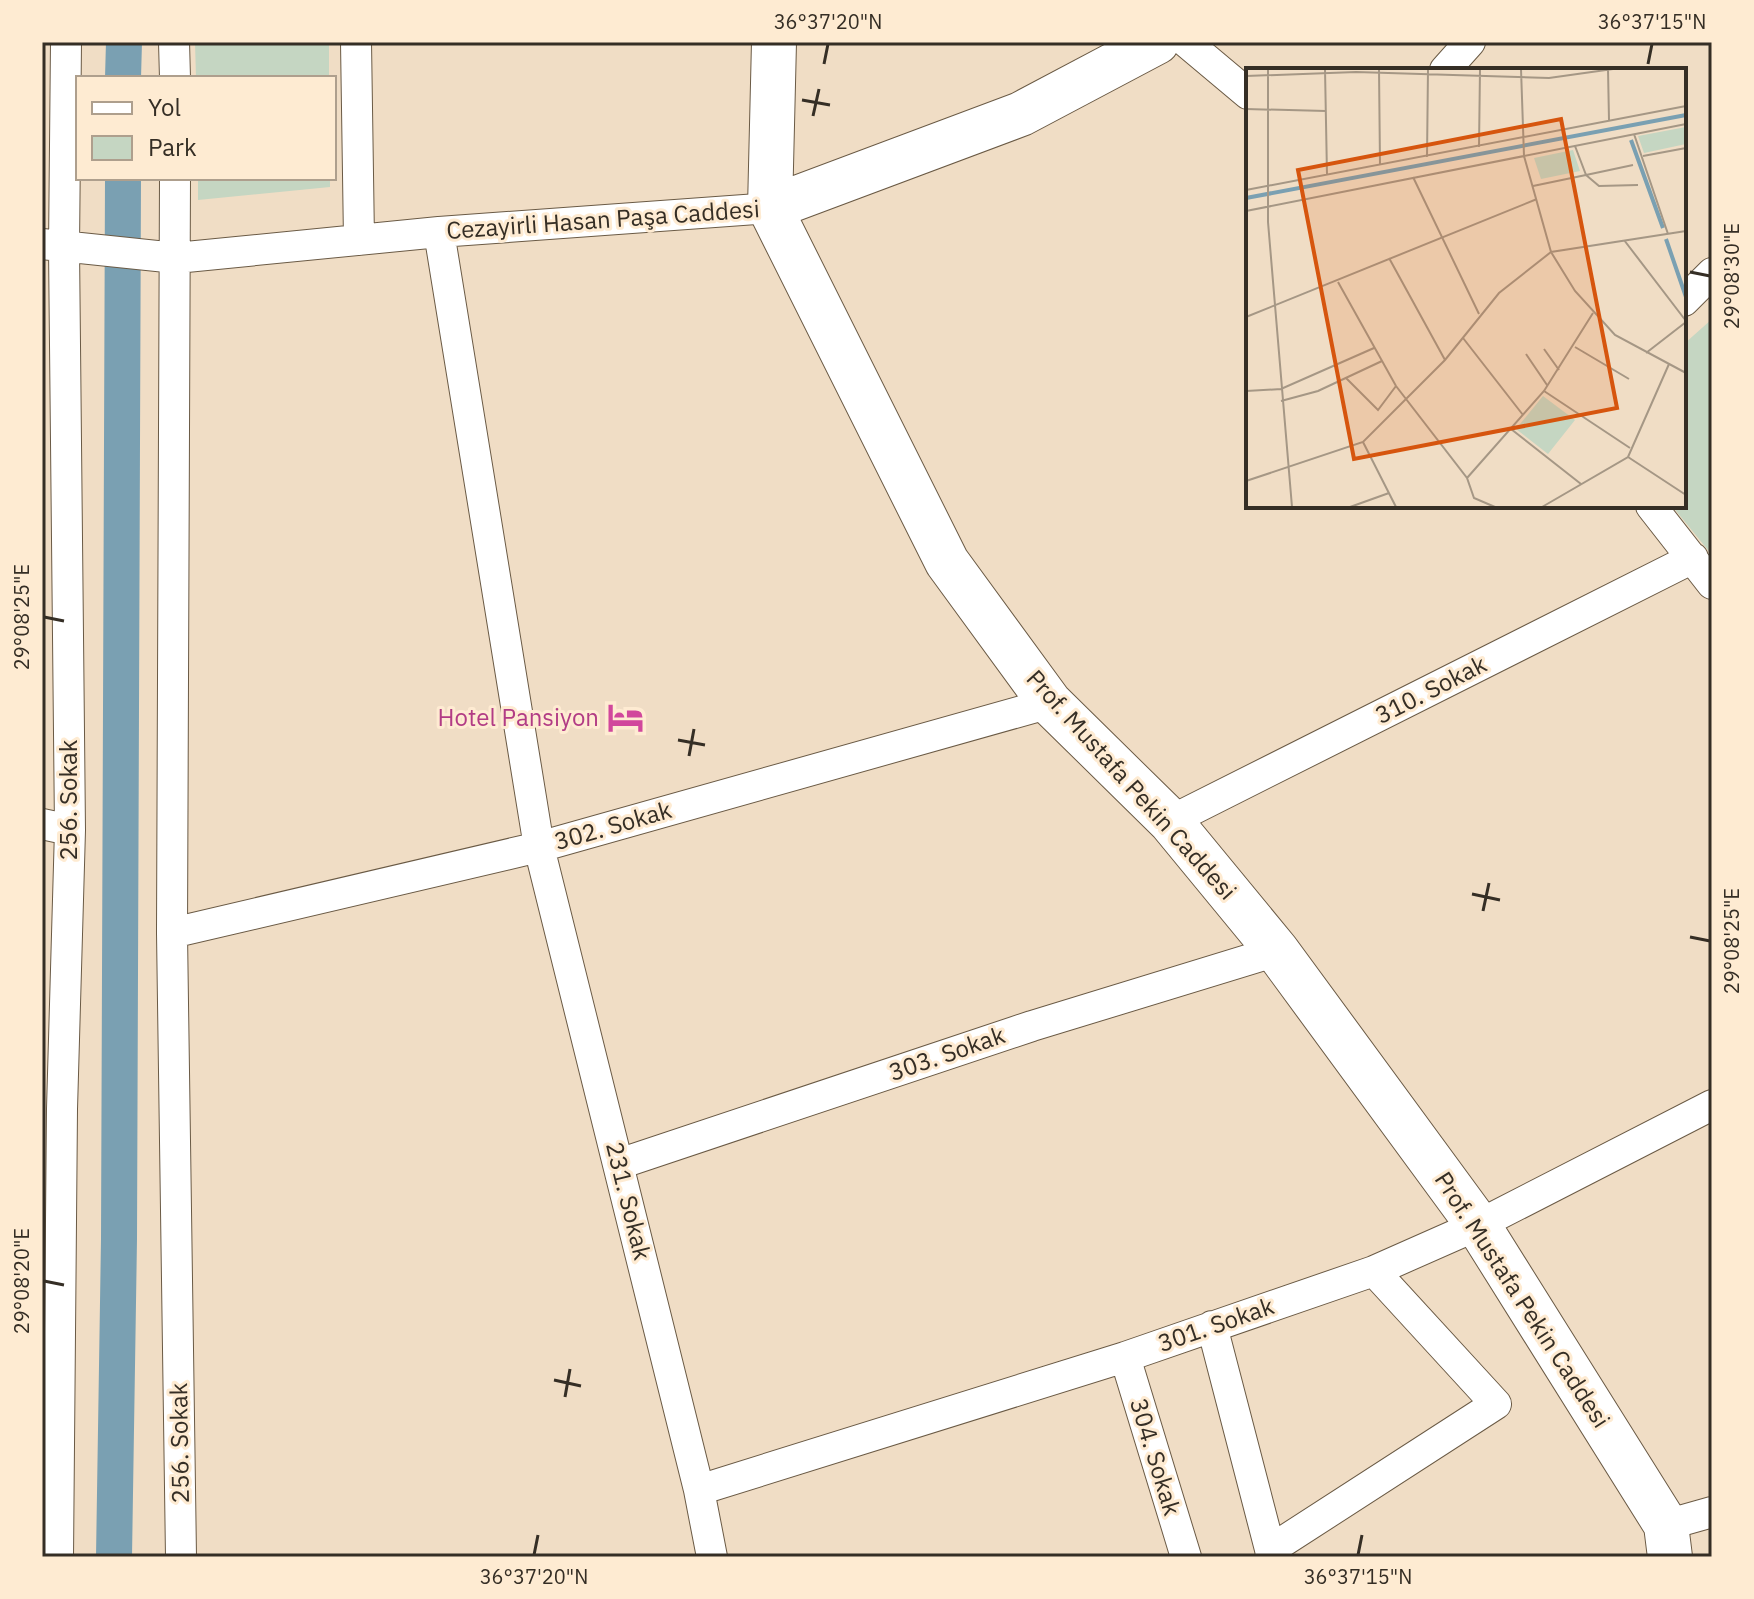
<svg xmlns="http://www.w3.org/2000/svg" width="1754" height="1599" font-family="'IBM Plex Sans',sans-serif">
<style>
.green{fill:#c5d6c2}
.lines{fill:none;stroke-linecap:round;stroke-linejoin:round}
.canal{stroke:#7aa0b2;stroke-width:36}
.street-casing{stroke:#6a5a45;stroke-width:32}
.secondary-casing{stroke:#6a5a45;stroke-width:46}
.street{stroke:#fff;stroke-width:30}
.secondary{stroke:#fff;stroke-width:44}
.ticks{fill:none;stroke:#352e25;stroke-width:3}
.labels{text-anchor:middle;stroke-width:6;stroke-linejoin:round;paint-order:stroke}
.street-label{font-size:24px;fill:#352e25;stroke:#feebd2}
.hotel-label{font-size:24px;fill:#b23c85;stroke:#feebd2;text-anchor:end}
.inset-river{fill:none;stroke:#7aa0b2;stroke-width:4}
.inset-road{fill:none;stroke:#a59785;stroke-width:2}
.view{fill:#d6550e;fill-opacity:0.15;stroke:#d6550e;stroke-width:4}
.inset-edge{fill:none;stroke:#352e25;stroke-width:4}
.neatline{fill:none;stroke:#352e25;stroke-width:3}
.ticks-label{font-size:20px;text-anchor:middle;fill:#352e25}
</style>
<rect width="100%" height="100%" fill="#f0ddc5"/>
<path class="green" d="M195 42H329V78H196Z
M198 178H330V187L198 200Z
M1712 319V555L1672 506H1684V344Z"/>
<g class="lines">
<path class="canal" d="M123 78 124 42
M114 1557 119 1239 123 178"/>
<defs>
<path id="street" d="M174 42 175 78
M356 42 359 240
M1186 42 1248 94
M1445 70 1470 42
M175 178 172 933 181 1557
M439 232 539 847 699 1490 712 1557
M42 244 176 258 439 232 770 208
M1684 301 1712 273
M1651 506 1712 584
M1170 821 1693 558
M42 824 70 830
M172 933 539 847 1050 703
M619 1164 1032 1026 1277 951
M1212 1326 1272 1557
M1125 1357 1186 1557
M699 1490 1125 1357 1374 1271 1478 1225 1712 1105
M1666 1525 1712 1512
M1270 1550 1496 1404 1374 1271
M58 1557 62 1109 70 830 64 248 66 42"/>
<path id="secondary" d="M774 42 770 208 947 562 1050 703 1170 821 1277 951 1478 1225 1666 1525 1670 1557
M770 208 1021 114 1157 42"/>
</defs>
<use href="#street" class="street-casing"/>
<use href="#secondary" class="secondary-casing"/>
<use href="#street" class="street"/>
<use href="#secondary" class="secondary"/>
</g>
<path class="ticks" d="M824 64 828 44M1648 64 1652 44M802 100 830 105M813 116 819 89M1690 272 1710 276M44 617 64 621M678 740 705 745M689 756 694 729M1472 894 1500 900M1483 911 1489 883M1690 937 1710 941M44 1281 64 1285M554 1380 581 1386M565 1397 570 1369M534 1555 538 1535M1358 1555 1362 1535"/>
<defs>
<symbol id="hotel-bare" viewBox="-9 -9 18 18"><path d="M-6-4.5h1.5V1H6V5H4.5V3h-9V5H-6ZM-4 0a1.8 1.8 0 1 1 3.6 0ZM.5 0V-2.5h3Q6-2.5 6 0Z" fill="#d1479c" stroke="#feebd2" stroke-width="2.5" paint-order="stroke"/></symbol>
</defs>
<g fill-rule="evenodd">
<use href="#hotel-bare" x="600" y="692" width="51" height="51"/>
</g>
<g class="labels">
<g class="street-label">
<text transform="translate(603 220) rotate(-4)" y="8">Cezayirli Hasan Paşa Caddesi</text>
<text transform="translate(1431 690) rotate(-27)" y="8">310. Sokak</text>
<text transform="translate(1131 785) rotate(48)" y="8">Prof. Mustafa Pekin Caddesi</text>
<text transform="translate(69 800) rotate(-90)" y="8">256. Sokak</text>
<text transform="translate(613 826) rotate(-16)" y="8">302. Sokak</text>
<text transform="translate(947 1054) rotate(-19)" y="8">303. Sokak</text>
<text transform="translate(628 1201) rotate(76)" y="8">231. Sokak</text>
<text transform="translate(1522 1300) rotate(57)" y="8">Prof. Mustafa Pekin Caddesi</text>
<text transform="translate(1216 1325) rotate(-19)" y="8">301. Sokak</text>
<text transform="translate(180 1443) rotate(-91)" y="8">256. Sokak</text>
<text transform="translate(1155 1457) rotate(73)" y="8">304. Sokak</text>
</g>
<g class="hotel-label">
<text x="599" y="726">Hotel Pansiyon</text>
</g>
</g>
<g transform="translate(1246 68)">
<rect width="440" height="440" fill="#f0ddc5"/>
<path d="M440 59V76L398 85 392 68ZM327 82 334 103 295 111 288 90ZM297 328 329 352 302 386 270 361Z" fill="#c5d6c2"/>
<path class="inset-river" d="M385 72 417 160M0 130 440 47M420 171 440 229"/>
<path class="inset-road" d="M22 1V154L46 439M79 1 81 107M133 1 134 97M275 1 278 88 305 184M362 1 363 52M0 8 110 4 303 10 367 1M0 41 80 43M388 66 422 166M233 79 234 1M397 88 440 80M181 89 182 1M340 107 353 118 392 117M340 107 387 97M167 109 233 246M287 118 340 107 329 78M0 122 440 38M0 143 440 56M378 172 440 253M305 184 329 223 369 267 440 305M143 190 199 292M92 214 150 318 221 410 228 430 249 439M0 249 291 131M217 270 277 347M329 279 383 311M298 281 313 302M400 285 440 254M280 286 301 317M100 310 132 342 150 318M0 323 35 321 128 280M298 323 384 380M35 333 72 323 136 293M265 361 335 416M117 374 150 439M382 389 440 427M221 410 298 323 347 245M0 413 117 374 199 292 253 225 305 184 440 163M104 439 143 425M296 439 382 389 423 296"/>
<path class="view" d="M315 51 371 340 108 391 52 102Z"/>
<rect width="440" height="440" class="inset-edge"/>
</g>
<rect width="1754" height="1599" fill="none" stroke="#feebd2" stroke-width="88"/>
<rect x="76" y="76" width="260" height="104" fill="#feebd2" stroke="#ae9f8d" stroke-width="2"/>
<rect x="92" y="102" width="40" height="12" fill="#ffffff" stroke="#ae9f8d" stroke-width="2"/>
<text x="148" y="116" font-size="24" fill="#352e25">Yol</text>
<rect x="92" y="136" width="40" height="24" fill="#c5d6c2" stroke="#ae9f8d" stroke-width="2"/>
<text x="148" y="156" font-size="24" fill="#352e25">Park</text>
<rect x="44" y="44" width="1666" height="1511" class="neatline"/>
<g class="ticks-label">
<text x="828" y="29">36°37'20"N</text>
<text x="1652" y="29">36°37'15"N</text>
<text transform="translate(1732 276) rotate(-90)" y="7">29°08'30"E</text>
<text transform="translate(22 617) rotate(-90)" y="7">29°08'25"E</text>
<text transform="translate(1732 941) rotate(-90)" y="7">29°08'25"E</text>
<text transform="translate(22 1281) rotate(-90)" y="7">29°08'20"E</text>
<text x="534" y="1584">36°37'20"N</text>
<text x="1358" y="1584">36°37'15"N</text>
</g>
</svg>
